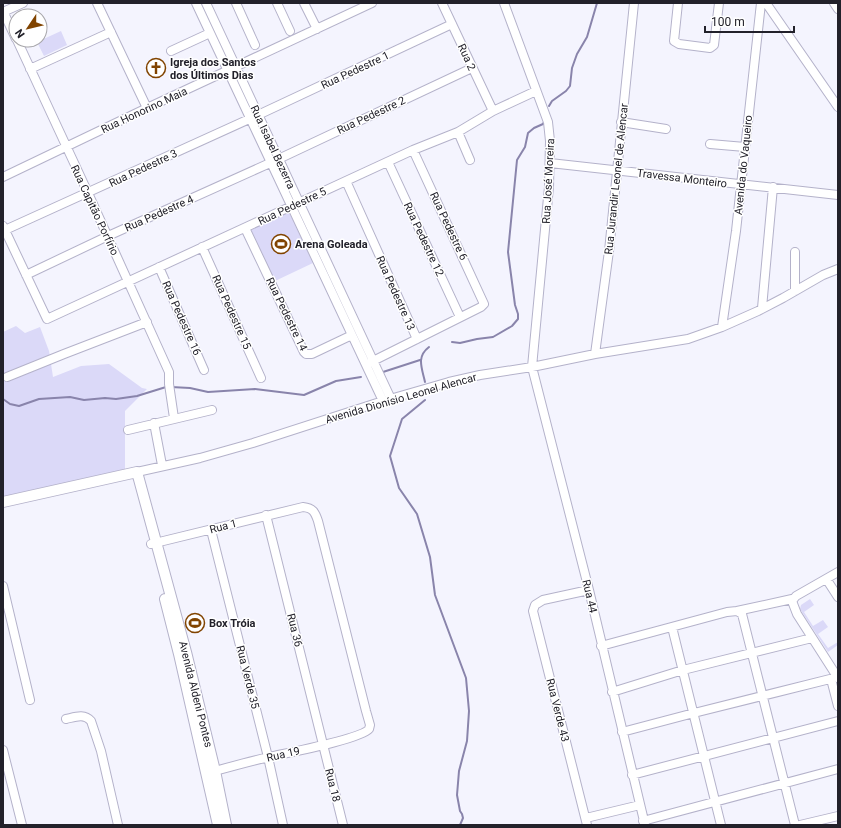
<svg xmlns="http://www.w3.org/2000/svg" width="841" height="828" font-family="Roboto,sans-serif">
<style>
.green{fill:#dbd9f8}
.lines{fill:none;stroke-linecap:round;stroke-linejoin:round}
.stream{stroke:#8984ab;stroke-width:2}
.minor-casing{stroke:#b4b2ca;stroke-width:10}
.major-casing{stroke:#b4b2ca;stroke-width:12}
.minor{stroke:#fff;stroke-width:8}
.major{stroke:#fff;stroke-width:10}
.labels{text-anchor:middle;stroke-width:3;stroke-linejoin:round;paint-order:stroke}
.street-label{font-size:11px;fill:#22212a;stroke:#fff}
.poi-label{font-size:11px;font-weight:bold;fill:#22212a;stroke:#fff;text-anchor:start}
</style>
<rect width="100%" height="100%" fill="#f4f4fe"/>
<path class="green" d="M61 31 67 45 44 56 37 42Z
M289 212 313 263 275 281 251 230Z
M16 326 25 333 40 327 49 351 53 377 81 366 109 364 142 388 147 389 125 411V471L3 499V332Z
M810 599 814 605 804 612 813 626 823 620 828 627 818 634 828 648 838 642V645L828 652 800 609 801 605Z"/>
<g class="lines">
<path class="stream" d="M549 106 552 101 566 91 570 86 572 68 577 54 587 37 597 3
M452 342 460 343 477 339 493 337 512 326 518 319V314L515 305 508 252 517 160 525 147 528 133 534 128 543 124 545 120
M383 372 420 360
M425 382C422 368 416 357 429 347
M171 387 190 388 208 392 255 389 304 395 336 381 361 377
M3 399 10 404 19 406 39 399 70 397 84 400 105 398 116 399 137 396 166 387
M425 400 402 419 390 456 399 488 417 514 430 557 435 595 466 678 469 711 467 741 459 771 457 795 460 811 462 814 463 818 460 825"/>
<defs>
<path id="minor" d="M97 3 147 108
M196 3 383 401
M206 3 391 399
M236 3 255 45
M277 3 290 31
M304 3 317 29
M442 3 493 111
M504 3 548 122 550 141 549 187 532 367 589 590 645 825
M678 3 674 41 679 44 710 48 714 45 719 3
M766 3 838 107
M834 3 838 9
M3 11 16 39
M3 12 23 3
M17 40 88 193 169 372V384L174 418
M171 51 210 33
M30 69 111 32
M621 122 666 129
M458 132 470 160
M710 144 745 147
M388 162 460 317
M550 163 838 195
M3 177 147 108 372 3
M346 181 417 339
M3 226 47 319 413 150 458 132 493 111 536 91
M245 228 304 352 306 354H312L352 335
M5 230 258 115 452 24
M202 247 261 378
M159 267 204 370
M26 275 108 236 270 163 472 68
M795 291V252
M762 308 773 187
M722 327 736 231 761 3
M595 354 609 251 634 3
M369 363 481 307 484 304 413 150
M7 377 64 354 147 322
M154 423 162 465
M128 430 212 410
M137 472 200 458 253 443 383 401 449 382 480 375 532 367 595 354 688 339 722 327 758 311 783 298 823 275 838 269
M266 515 343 825
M211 530 268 757 283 825
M151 544 303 507C313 508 315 512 318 521L366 711 370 725 369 729C361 739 286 753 269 757 251 761 233 766 215 771
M838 572 796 596 792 601 797 614 838 678
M827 580 838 597
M3 586 30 700
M737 611 792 599
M672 627 721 825
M601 646 727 612 737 611 742 614 795 825
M831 679 838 706
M612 692 683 670 812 638
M66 719C75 717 84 713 91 721L101 751 118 825
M622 732 694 713 838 677
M3 750 22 825
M632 775 838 721
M586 818 640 805
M643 821 838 769
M587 825 533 611 535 605 543 600 589 590
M800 825 838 816"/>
<path id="major" d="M3 502 137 472 186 652 215 771 226 825
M165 599 179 654 218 825"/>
</defs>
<use href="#minor" class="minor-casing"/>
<use href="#major" class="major-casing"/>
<use href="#minor" class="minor"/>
<use href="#major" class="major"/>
</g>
<defs>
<symbol id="church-ring" viewBox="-11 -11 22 22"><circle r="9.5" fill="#fff" stroke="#814400" stroke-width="1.5"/><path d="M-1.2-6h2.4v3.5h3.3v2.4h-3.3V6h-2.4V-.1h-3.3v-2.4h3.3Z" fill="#814400"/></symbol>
<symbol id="stadium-ring" viewBox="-11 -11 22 22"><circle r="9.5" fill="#fff" stroke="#814400" stroke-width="1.5"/><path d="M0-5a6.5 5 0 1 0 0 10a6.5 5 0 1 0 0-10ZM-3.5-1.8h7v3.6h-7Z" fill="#814400"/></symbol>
</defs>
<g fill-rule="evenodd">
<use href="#church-ring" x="145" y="57" width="22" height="22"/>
<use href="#stadium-ring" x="270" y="233" width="22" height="22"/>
<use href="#stadium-ring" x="184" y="612" width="22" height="22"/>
</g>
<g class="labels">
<g class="street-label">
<text transform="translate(467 57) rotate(65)" y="4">Rua 2</text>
<text transform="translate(355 70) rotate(-25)" y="4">Rua Pedestre 1</text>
<text transform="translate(144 110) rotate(-25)" y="4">Rua Honorino Maia</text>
<text transform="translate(371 115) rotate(-25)" y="4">Rua Pedestre 2</text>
<text transform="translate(273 147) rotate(65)" y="4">Rua Isabel Bezerra</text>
<text transform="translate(743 165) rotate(-84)" y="4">Avenida do Vaqueiro</text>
<text transform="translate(143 168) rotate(-25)" y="4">Rua Pedestre 3</text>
<text transform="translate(682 178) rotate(7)" y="4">Travessa Monteiro</text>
<text transform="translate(616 179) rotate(-84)" y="4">Rua Jurandir Leonel de Alencar</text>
<text transform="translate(548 181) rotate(-87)" y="4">Rua José Moreira</text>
<text transform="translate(292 206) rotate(-25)" y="4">Rua Pedestre 5</text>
<text transform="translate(95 210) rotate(65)" y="4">Rua Capitão Porfírio</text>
<text transform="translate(159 213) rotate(-24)" y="4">Rua Pedestre 4</text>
<text transform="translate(449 226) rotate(65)" y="4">Rua Pedestre 6</text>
<text transform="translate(424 239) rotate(65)" y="4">Rua Pedestre 12</text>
<text transform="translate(396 293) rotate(66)" y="4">Rua Pedestre 13</text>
<text transform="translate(232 312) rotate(66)" y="4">Rua Pedestre 15</text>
<text transform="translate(287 314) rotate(64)" y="4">Rua Pedestre 14</text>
<text transform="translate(182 318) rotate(66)" y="4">Rua Pedestre 16</text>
<text transform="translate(401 398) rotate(-16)" y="4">Avenida Dionísio Leonel Alencar</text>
<text transform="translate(223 526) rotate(-15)" y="4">Rua 1</text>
<text transform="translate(590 596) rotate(77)" y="4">Rua 44</text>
<text transform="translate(295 630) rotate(76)" y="4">Rua 36</text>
<text transform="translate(248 677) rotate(76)" y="4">Rua Verde 35</text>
<text transform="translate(196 694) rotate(76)" y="4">Avenida Aldeni Pontes</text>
<text transform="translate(558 710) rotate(76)" y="4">Rua Verde 43</text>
<text transform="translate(283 754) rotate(-13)" y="4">Rua 19</text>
<text transform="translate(333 785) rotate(76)" y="4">Rua 18</text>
</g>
<g class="poi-label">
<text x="170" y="66">Igreja dos Santos<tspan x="170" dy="13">dos Últimos Dias</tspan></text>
<text x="295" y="248">Arena Goleada</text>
<text x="209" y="627">Box Tróia</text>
</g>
</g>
<rect width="841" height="828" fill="none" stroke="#22212a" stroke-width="8"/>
<g transform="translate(28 28) rotate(235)"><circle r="19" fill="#ffffff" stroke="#a7a6aa"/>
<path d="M0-3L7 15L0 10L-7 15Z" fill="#814400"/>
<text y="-6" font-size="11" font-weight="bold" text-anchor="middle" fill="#22212a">N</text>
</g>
<path d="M705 26v6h89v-6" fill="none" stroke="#22212a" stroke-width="2"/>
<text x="711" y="26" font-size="12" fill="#22212a" stroke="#ffffff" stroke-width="3" paint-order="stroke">100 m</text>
</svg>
